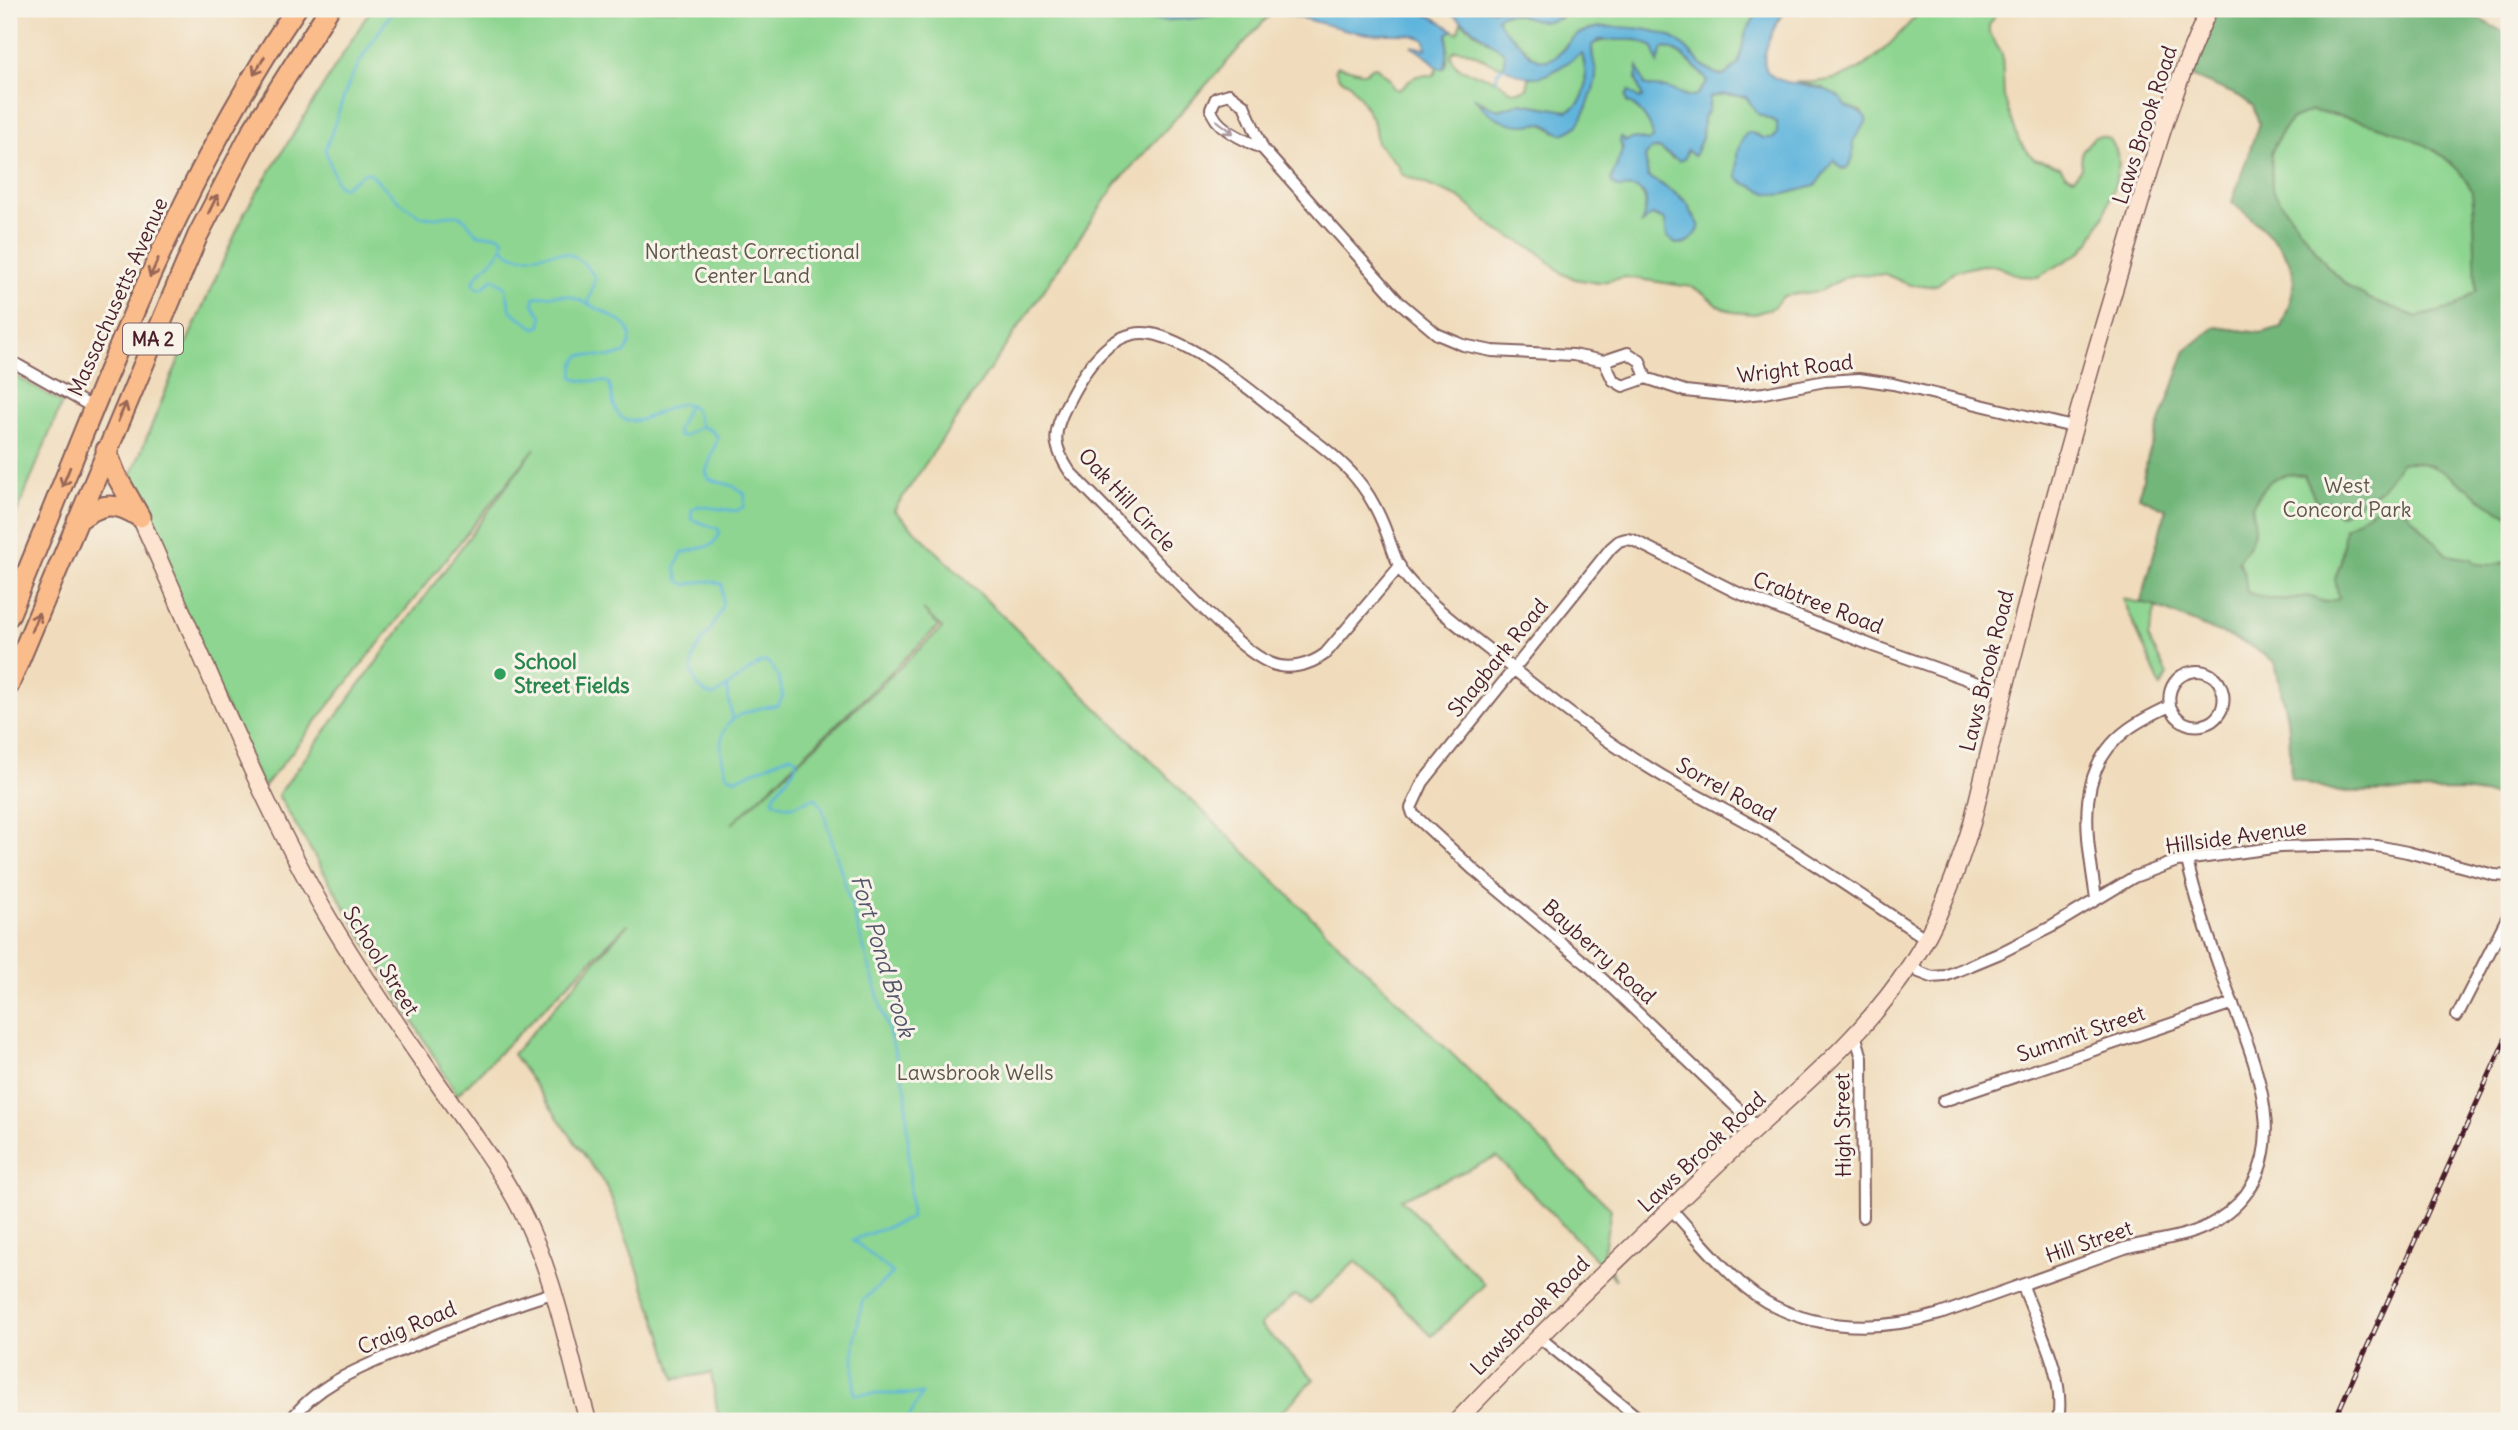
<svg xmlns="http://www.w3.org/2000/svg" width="2518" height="1430" font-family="Delius,sans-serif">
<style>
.green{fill:#8dd590;stroke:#6c7a5e;stroke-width:2;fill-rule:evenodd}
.forest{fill:#72b67a;stroke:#5e6a52;stroke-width:2;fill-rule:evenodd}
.water{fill:#61b5dd;stroke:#566a84;stroke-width:2}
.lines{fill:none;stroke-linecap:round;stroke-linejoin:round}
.stream{stroke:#61b5dd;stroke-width:2.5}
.street-casing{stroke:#84615e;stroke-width:14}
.secondary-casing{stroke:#84615e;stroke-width:19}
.highway-casing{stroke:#84615e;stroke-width:23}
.street{stroke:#fff;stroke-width:10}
.secondary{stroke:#fde4d1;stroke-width:16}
.highway{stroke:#fabc8b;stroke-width:19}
.rail-casing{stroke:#4a1f2b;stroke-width:5}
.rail{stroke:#f7f3e8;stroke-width:2.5;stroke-dasharray:8;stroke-linecap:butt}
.oneway{stroke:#996656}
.oneway2{stroke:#ae9aa0}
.leisure-dot{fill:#2e9e5b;stroke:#f7f3e8;stroke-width:2.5}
.labels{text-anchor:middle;stroke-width:6;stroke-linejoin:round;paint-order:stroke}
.shield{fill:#f7f3e8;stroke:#7e5f64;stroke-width:2}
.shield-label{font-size:19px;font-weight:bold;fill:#4a1f2b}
.street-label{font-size:21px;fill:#4a1f2b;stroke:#f7f3e8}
.park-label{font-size:21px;fill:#5e5649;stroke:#f7f3e8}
.leisure-label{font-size:21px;font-weight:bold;fill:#27864d;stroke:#f7f3e8;text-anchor:start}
.water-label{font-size:23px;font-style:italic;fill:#525469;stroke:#f7f3e8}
</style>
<rect width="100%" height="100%" fill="#f7f3e8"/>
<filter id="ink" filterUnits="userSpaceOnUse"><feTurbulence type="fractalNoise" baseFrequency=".0143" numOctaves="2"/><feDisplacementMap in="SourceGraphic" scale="14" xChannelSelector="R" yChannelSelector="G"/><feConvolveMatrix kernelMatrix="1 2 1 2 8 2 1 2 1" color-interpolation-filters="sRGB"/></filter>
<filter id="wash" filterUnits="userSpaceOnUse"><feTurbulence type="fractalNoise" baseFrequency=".00686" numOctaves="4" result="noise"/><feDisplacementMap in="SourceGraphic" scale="28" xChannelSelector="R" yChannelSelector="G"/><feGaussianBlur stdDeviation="1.57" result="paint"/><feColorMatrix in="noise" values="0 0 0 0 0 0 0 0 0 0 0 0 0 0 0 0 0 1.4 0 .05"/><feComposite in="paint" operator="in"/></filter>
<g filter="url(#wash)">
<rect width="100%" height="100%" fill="#f0dcbc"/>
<path class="green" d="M371 9H1275L1116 184 894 510 1611 1209 1603 1255 1616 1280 1497 1157 1401 1199 1485 1284 1432 1336 1356 1261 1310 1303 1295 1295 1260 1325 1314 1379 1273 1421H719L711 1373 675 1379 661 1332 608 1189 513 1054 628 924 457 1095 278 795 535 448 263 788 126 488 174 371 246 210ZM923 610 942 628 732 824 939 626Z
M1568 9C1605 9 1648 13 1683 9 1701 20 1698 13 1714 9 1721 7 1731 9 1737 9L1739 11 1748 12 1751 9H1760L1746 32 1738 64 1724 76C1701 72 1693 50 1674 39 1657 30 1630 28 1611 27 1599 26 1585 29 1575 36 1563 45 1556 66 1537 59 1529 55 1524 47 1517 41 1509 34 1499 29 1497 18 1509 5 1520 17 1535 19 1543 21 1551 19 1559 19Z
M1923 9H1998L1989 26V33L2002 54 2004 97 2019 141 2034 159 2060 166 2066 175 2074 178 2081 168 2082 151 2094 137 2101 136 2110 139 2116 150 2119 163 2115 183 2104 215 2090 242 2081 252 2038 277 2019 276 1997 266 1982 265 1955 271 1938 284 1930 286 1910 285 1887 275 1858 274 1846 277 1820 291 1784 296 1772 308 1755 314 1733 312 1717 305 1702 292 1691 287 1625 277 1598 283 1575 279 1563 274 1536 250 1497 230 1460 198 1401 174 1398 165 1377 143 1374 123 1360 97 1349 83 1339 78 1335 69 1338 66 1365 73 1371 68 1376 67 1389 78 1393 88 1399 90C1419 76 1404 76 1434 75L1437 68H1444L1447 63 1448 33 1453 30 1458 33 1461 22 1505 53 1504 67C1486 65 1474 48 1455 50L1451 54C1453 76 1483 72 1497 81 1509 88 1510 95 1527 89L1529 78 1550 73 1581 52C1587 72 1591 103 1567 111L1520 103 1499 110 1477 100C1491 115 1504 123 1525 124 1541 125 1542 121 1556 132L1582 118 1589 98 1593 62 1592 45C1602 38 1643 37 1652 46 1656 50 1657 56 1658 61L1663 48C1681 49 1695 68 1707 80L1706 84 1695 97C1684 97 1677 91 1667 88 1659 87 1652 89 1644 85L1638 70 1636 79 1643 97 1639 99 1626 96 1627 102C1640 107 1653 125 1653 138L1648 141 1635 138 1625 141 1622 138 1620 142C1625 152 1619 166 1613 175 1637 191 1653 188 1642 223L1652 215 1665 220 1667 236 1676 244H1683L1691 240 1695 217C1690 211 1688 202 1682 198 1671 190 1660 183 1648 177L1645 156 1650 150 1659 148 1673 159 1687 150 1693 155 1702 138 1703 117 1708 111 1710 97 1725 94 1746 97 1758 114 1777 122V133L1774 138H1763L1756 134 1742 182 1781 195 1815 186 1835 158 1841 169 1847 168C1854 159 1851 151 1853 141 1855 132 1860 122 1862 112L1846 106 1823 88 1796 82C1860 86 1883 50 1923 9Z
M2509 56V512H2505L2509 515V560L2507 562 2509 578V697L2156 607 2148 637 2167 675 2161 687 2123 599 2141 603 2215 327 2482 363 2453 308 2417 317 2370 299 2349 287 2328 267 2272 190 2271 153 2282 131 2292 119 2311 110 2355 119Z
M9 372 62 403 9 532Z"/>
<path class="forest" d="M2218 9H2420L2431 12 2433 9H2461L2509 35V515C2503 511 2496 509 2489 505 2464 487 2435 456 2401 463L2380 490 2340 515 2316 501 2304 475C2274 472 2266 481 2252 506 2257 532 2254 540 2238 561L2244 572 2247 592 2267 599H2288L2308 596 2325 602 2339 599 2335 579 2341 561 2345 528 2383 503 2405 510 2447 555 2472 559 2474 563C2486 566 2498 566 2509 560V718L2505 722 2502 755 2503 797 2463 791 2339 792 2291 778 2289 728 2275 662 2247 644 2156 607 2141 603 2166 509 2139 497 2148 456 2186 350 2215 327 2261 333 2281 327C2287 311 2296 291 2293 273 2288 246 2251 218 2232 202L2259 123 2253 106 2239 96 2191 76ZM2311 111C2361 119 2446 138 2471 189 2475 198 2475 275 2476 291L2453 308 2417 317 2370 299 2349 287 2328 267 2272 190 2271 153 2282 131 2292 119Z"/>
<path class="water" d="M1095 9H1241C1190 22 1147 26 1095 9Z
M1245 9H1410L1433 17 1453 30 1448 33C1445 44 1450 58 1444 68H1437L1431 60 1411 46 1426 49 1425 40C1405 29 1383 37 1361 33 1319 25 1288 10 1245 9Z
M1440 9H1568C1544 40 1516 0 1497 18 1500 29 1510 34 1518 42 1524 48 1530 57 1538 59 1557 66 1565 43 1577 35 1587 29 1597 27 1608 27 1627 27 1656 29 1673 38 1693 49 1700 72 1724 76L1738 64 1746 32 1760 9H1786C1776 23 1769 36 1765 53 1756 99 1830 72 1846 106 1880 121 1864 120 1853 142V158L1847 168C1838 169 1838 165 1834 159L1815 186 1781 195 1767 193 1742 182 1737 178V154L1744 136 1749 132 1763 138H1774L1777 133V122L1758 114 1746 97 1725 94 1710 97 1708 111 1703 118 1702 138 1694 156 1687 150 1684 159 1679 161 1659 148 1650 150 1645 156 1648 177C1656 181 1686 199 1689 206 1690 208 1689 210 1690 211 1695 221 1705 224 1695 235 1690 242 1684 244 1676 244L1667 237 1665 220 1652 215 1641 224C1651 200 1648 184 1618 188L1613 184 1611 180 1623 148 1620 142 1621 137 1625 141 1635 138 1648 141 1653 138C1652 124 1640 107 1627 102L1626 96 1629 91 1639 99 1643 97 1636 79 1638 67 1645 85C1652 89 1659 87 1667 88 1677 91 1684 98 1695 97L1706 84 1707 80C1696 68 1681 48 1663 48L1658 63 1653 47 1637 40H1599L1592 45C1591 55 1595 63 1596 73 1597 83 1584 118 1577 126 1573 130 1568 132 1562 134 1555 132 1550 125 1543 124 1537 122 1532 125 1526 125 1505 126 1486 114 1474 97L1481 103 1499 110 1520 103 1567 111C1591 103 1587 72 1582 53 1552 71 1540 89 1504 67L1505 53 1451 13Z"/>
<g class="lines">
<path class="stream" d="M394 9C376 37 355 64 344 96 337 115 334 130 325 149L337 184 343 188 364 173H370C385 188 402 206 421 216 435 222 451 209 464 219 469 223 473 230 478 235H498L504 240C501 260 480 265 473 283L478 288H483L493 278 505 286 511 311 535 328 541 326 542 316 533 304 535 297C546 295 558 294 568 296 578 298 622 320 627 327 633 335 630 345 625 353L612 357 581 355 574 364 573 377C584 385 597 378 609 383 613 393 611 406 619 415 637 436 674 394 692 406 697 410 698 420 701 426L712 431 718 437 706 472 709 479 733 486 745 494 744 507 736 511 698 506 692 510 691 519 718 529 720 534 712 545 682 553 675 568 679 581 687 585C700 580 710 580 722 584 722 591 723 600 722 607 717 625 699 641 694 656 688 673 697 692 714 696L761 662H768L778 676 783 696 778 705C732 711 709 725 727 775L736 779 791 755 797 759C796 776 777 783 773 800 794 814 796 801 816 798L822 807 906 1090 911 1218 853 1240 893 1273 862 1301 854 1344V1394H922L907 1421
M1497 81V72L1504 67
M503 247C521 269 548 246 571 255 581 258 588 269 595 277L588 305
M689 405 677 430 679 436H685L701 426
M727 688 732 719"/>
</g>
</g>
<g filter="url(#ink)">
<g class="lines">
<defs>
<path id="street" d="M1263 149C1246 140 1216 130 1211 109L1216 98 1229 94 1244 105 1263 149 1398 301 1437 334 1463 345 1492 351 1573 355 1604 361 1628 353 1640 361 1646 378
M9 360 94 408
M1604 361 1613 380 1623 386 1646 378 1685 391 1732 396 1764 393 1825 381 1859 379 1893 384 2073 427
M1400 566 1325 654C1310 665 1288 671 1270 663 1248 653 1229 633 1212 617 1163 570 1118 520 1070 472 1053 446 1052 434 1066 406 1082 373 1112 322 1157 335 1205 349 1257 396 1297 427 1316 442 1339 458 1355 477 1369 493 1380 515 1387 534 1392 547 1396 562 1403 573 1424 601 1473 637 1502 660 1552 700 1601 739 1656 772 1688 792 1723 808 1755 827 1813 862 1869 901 1925 938
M2096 899C2088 840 2071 772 2127 730 2140 720 2155 713 2170 706 2183 739 2229 727 2223 693 2216 658 2163 667 2170 706
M1911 964 1919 972 1932 977 1945 976 1998 954 2051 927 2134 877 2177 861 2280 847 2351 845 2377 846 2407 852 2494 875 2509 876
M2457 1016 2509 914
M1855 1034 1862 1058 1863 1217
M1943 1101 2233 1003
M1758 1128 1590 967 1474 870 1413 814 1411 808 1423 782 1611 548 1619 541 1626 539 1633 540 1736 592 1876 647 2003 692
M1671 1209C1695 1235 1718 1264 1745 1287 1799 1332 1876 1333 1940 1314L2125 1248C2156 1239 2188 1239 2216 1221 2306 1164 2252 1058 2225 983 2210 942 2196 902 2187 860
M2023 1286C2038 1328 2066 1375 2058 1421
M1539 1337 1642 1421
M290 1421C319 1381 368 1365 412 1346 458 1326 504 1308 552 1293"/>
<path id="secondary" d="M140 517C202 651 254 791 329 919 368 984 412 1046 455 1108 478 1141 503 1174 521 1210 555 1275 568 1351 588 1421
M1457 1421C1539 1334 1626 1252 1713 1168 1781 1103 1859 1044 1911 964 1939 921 1957 872 1972 823 2017 635 2065 449 2122 264 2148 178 2171 91 2209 9"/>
<path id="highway" d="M106 450 116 475 140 517
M77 521C99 504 114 500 139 517
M9 616C95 410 169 195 296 9
M9 685 198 235 252 131 329 9"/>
</defs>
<use href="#street" class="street-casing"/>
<use href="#secondary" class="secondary-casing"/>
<use href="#highway" class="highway-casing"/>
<use href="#street" class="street"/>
<use href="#secondary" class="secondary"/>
<use href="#highway" class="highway"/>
<defs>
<path id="rail" d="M2334 1421 2509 1031"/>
</defs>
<use href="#rail" class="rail-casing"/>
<use href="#rail" class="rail"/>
</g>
<defs><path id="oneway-shaft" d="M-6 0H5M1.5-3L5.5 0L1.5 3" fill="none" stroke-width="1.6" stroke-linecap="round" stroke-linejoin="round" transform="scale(1.75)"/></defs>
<g class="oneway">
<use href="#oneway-shaft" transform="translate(259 66) rotate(121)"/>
<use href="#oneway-shaft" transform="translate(213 204) rotate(-64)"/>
<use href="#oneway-shaft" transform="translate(154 268) rotate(114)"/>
<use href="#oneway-shaft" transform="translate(122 412) rotate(-67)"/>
<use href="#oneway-shaft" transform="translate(66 477) rotate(112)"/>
<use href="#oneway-shaft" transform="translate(35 622) rotate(-68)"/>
</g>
<use class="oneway2" href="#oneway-shaft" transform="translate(1225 127) rotate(37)"/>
</g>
<circle class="leisure-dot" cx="500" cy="674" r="7"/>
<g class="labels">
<rect class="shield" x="123" y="323.5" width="60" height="31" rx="5"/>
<g class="shield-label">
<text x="153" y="346">MA 2</text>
</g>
<g class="street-label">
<text transform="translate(2145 125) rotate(-72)" y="7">Laws Brook Road</text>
<text transform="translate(118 297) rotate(-66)" y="7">Massachusetts Avenue</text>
<text transform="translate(1795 369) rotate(-7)" y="7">Wright Road</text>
<text transform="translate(1127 500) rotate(47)" y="7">Oak Hill Circle</text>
<text transform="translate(1818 603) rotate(21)" y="7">Crabtree Road</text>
<text transform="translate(1498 658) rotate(-51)" y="7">Shagbark Road</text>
<text transform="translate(1987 671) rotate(-76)" y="7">Laws Brook Road</text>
<text transform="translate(1726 790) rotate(29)" y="7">Sorrel Road</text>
<text transform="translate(2236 837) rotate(-8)" y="7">Hillside Avenue</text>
<text transform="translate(1599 952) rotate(42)" y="7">Bayberry Road</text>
<text transform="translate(381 961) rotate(58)" y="7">School Street</text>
<text transform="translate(2081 1034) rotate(-19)" y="7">Summit Street</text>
<text transform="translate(1843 1125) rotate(-91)" y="7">High Street</text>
<text transform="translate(1702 1152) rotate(-43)" y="7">Laws Brook Road</text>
<text transform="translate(2089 1242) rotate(-19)" y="7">Hill Street</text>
<text transform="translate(1530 1316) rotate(-45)" y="7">Lawsbrook Road</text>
<text transform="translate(407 1328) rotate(-23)" y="7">Craig Road</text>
</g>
<g class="park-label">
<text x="752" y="259">Northeast Correctional<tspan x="752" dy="24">Center Land</tspan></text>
<text x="2347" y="493">West<tspan x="2347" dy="24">Concord Park</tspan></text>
<text x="975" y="1080">Lawsbrook Wells</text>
</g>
<g class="leisure-label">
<text x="514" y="669">School<tspan x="514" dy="24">Street Fields</tspan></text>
</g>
<g class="water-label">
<text transform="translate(883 956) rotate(73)" y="8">Fort Pond Brook</text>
</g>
</g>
<rect width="2518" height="1430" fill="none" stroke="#f7f3e8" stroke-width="35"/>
</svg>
